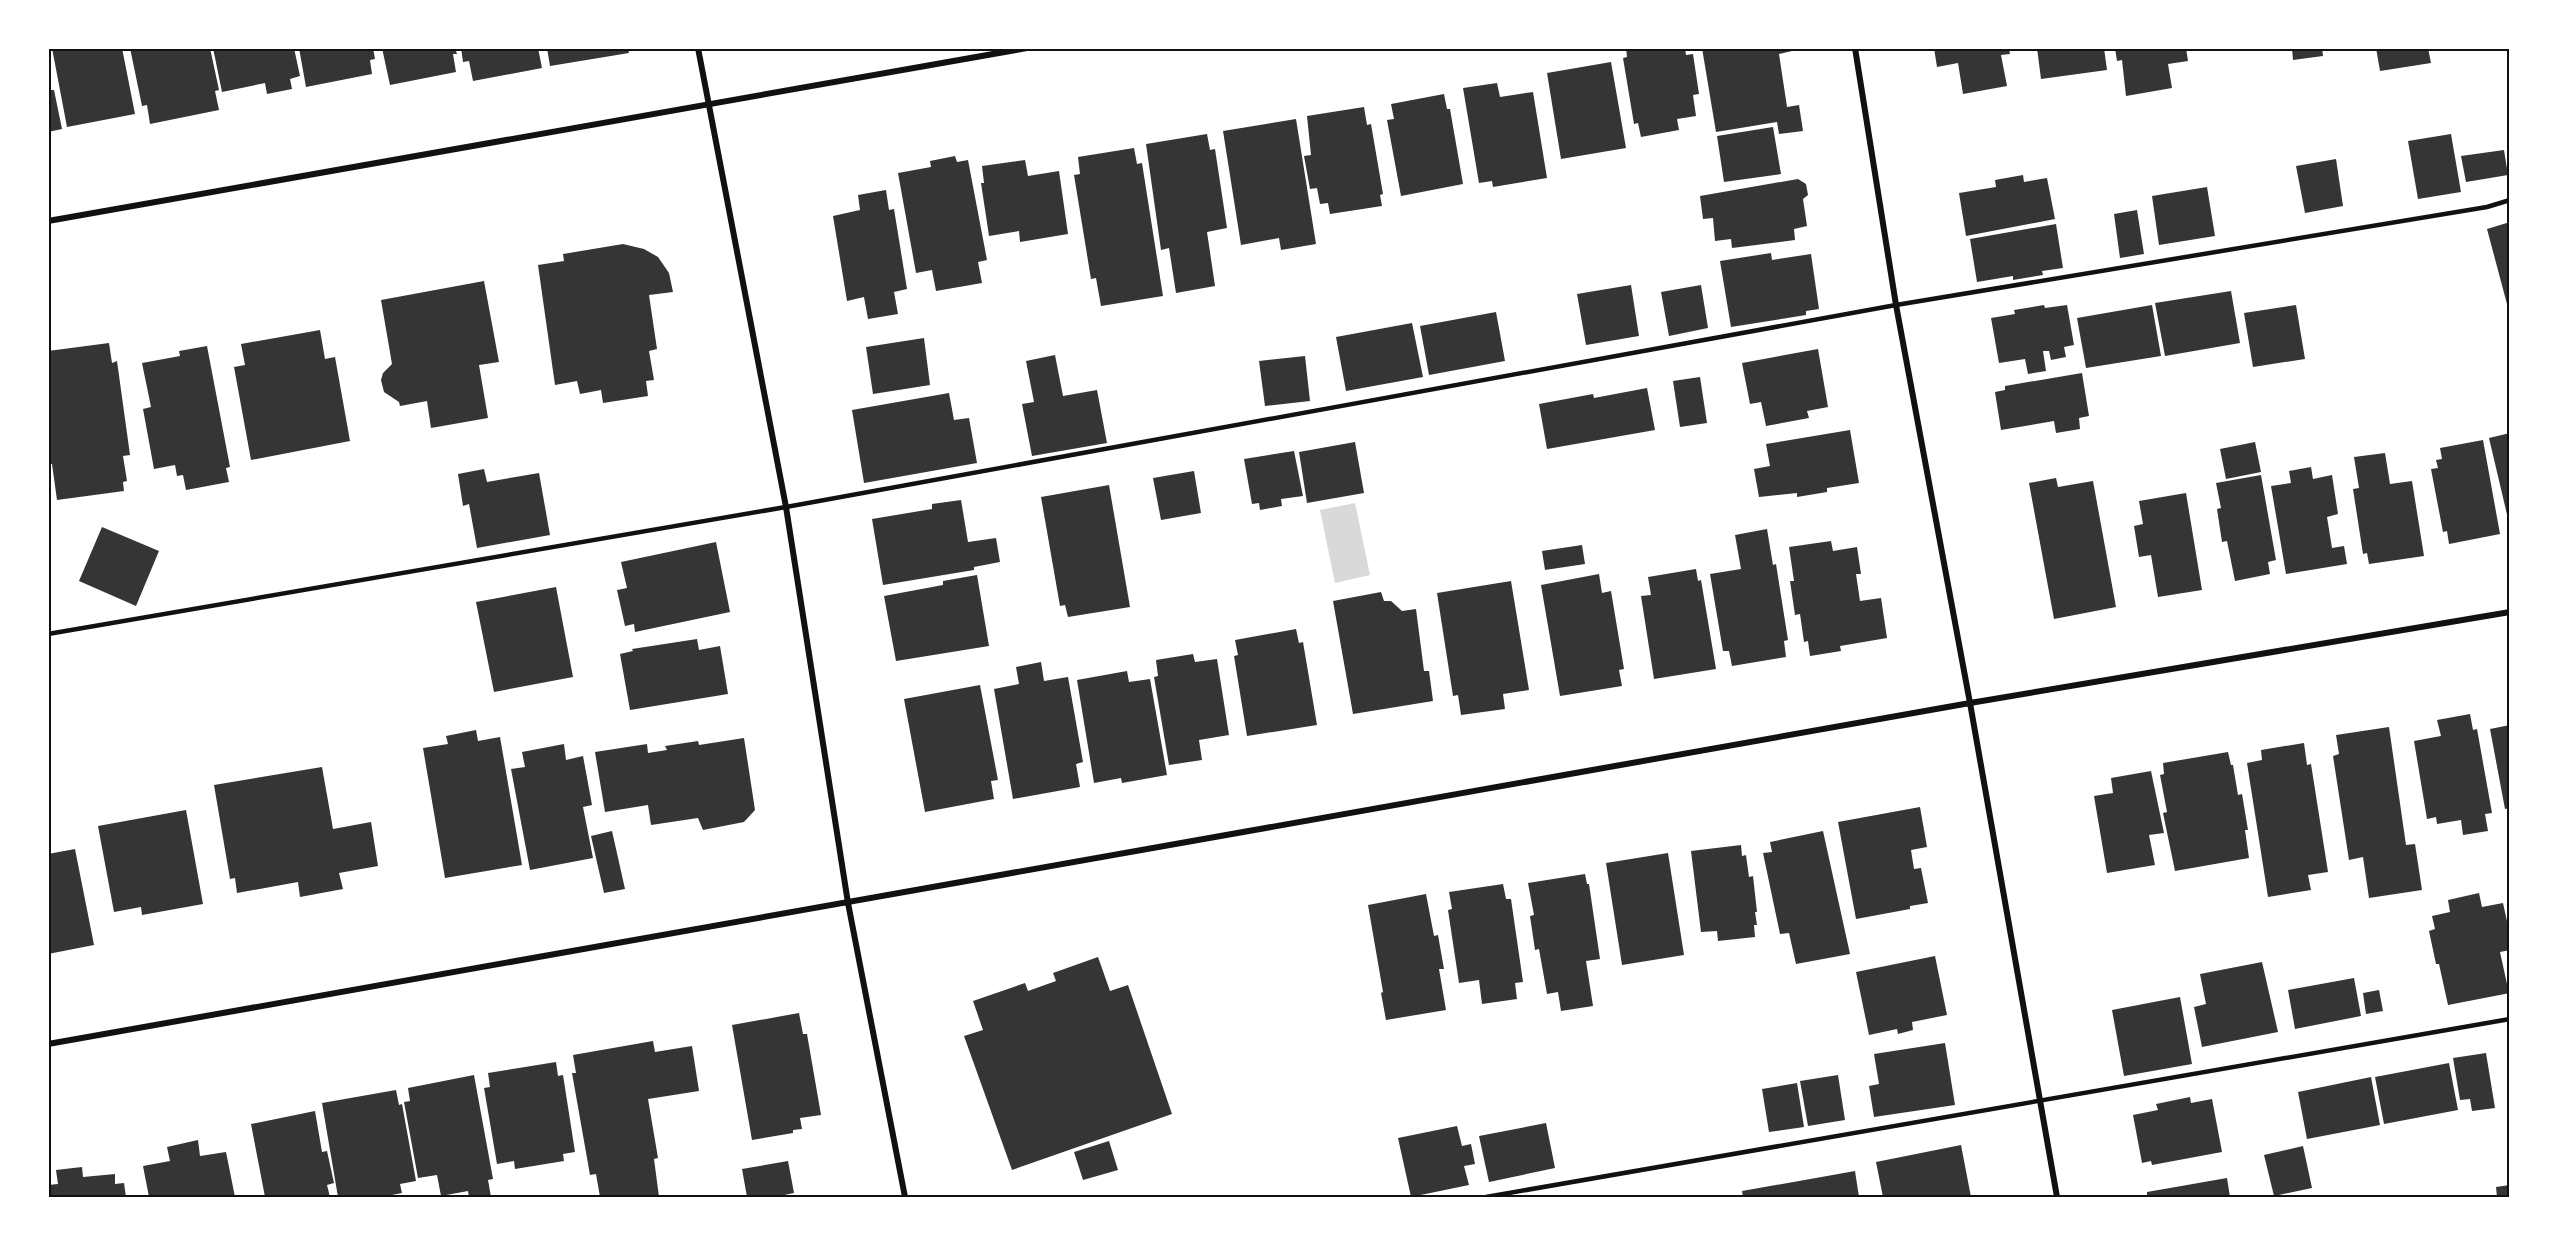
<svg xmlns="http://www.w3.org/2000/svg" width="2558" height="1245" font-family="Barlow,sans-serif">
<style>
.water{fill:#d9d9d9}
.building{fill:#353535}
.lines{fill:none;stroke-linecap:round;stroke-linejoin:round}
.service{stroke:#111;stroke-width:4.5}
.minor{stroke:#111;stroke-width:6}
.neatline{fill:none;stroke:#111;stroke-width:2}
</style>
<rect width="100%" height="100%" fill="#fff"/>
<path class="water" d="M1355 503 1370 575 1335 583 1320 510Z"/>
<path class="building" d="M52 48H122L135 114 67 127Z
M130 48H210L219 90 215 91 219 110 150 124 147 105 142 106Z
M213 48H294L300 76 290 79 292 89 267 94 265 83 222 92Z
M299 48H373L375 59 370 60 372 74 306 87Z
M382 48H455L457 54H453L456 72 390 85Z
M461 48H538L542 68 473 81 469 61 463 62Z
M547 48H628L629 53 550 66Z
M1626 48H1685L1686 55 1693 54 1699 94 1693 95 1696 116 1677 119 1679 130 1641 137 1638 123 1634 124 1623 58 1627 57Z
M1702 48H1791L1792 51 1779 54 1787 107 1799 105 1803 131 1779 134 1777 122 1716 132Z
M1934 48H2009L2010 54 2001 55 2007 86 1963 94 1958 63 1937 67Z
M2037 48H2104L2107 70 2041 79Z
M2115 48H2186L2188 61 2168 64 2172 88 2126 96 2122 60 2117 61Z
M2292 48H2322L2323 56 2293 60Z
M2376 48H2428L2431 63 2380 71Z
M1611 62 1626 148 1561 159 1547 73Z
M48 81 51 90H54L62 129 48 132Z
M1497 83 1500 97 1533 92 1547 178 1493 187 1492 181 1479 183 1463 88Z
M1444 94 1447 109H1450L1463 184 1401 196 1387 120 1394 119 1391 104Z
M1364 107 1367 125 1371 124 1383 194 1380 195 1382 206 1330 214 1328 203 1320 204 1317 188 1310 189 1304 156 1311 155 1307 116Z
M1296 119 1316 244 1281 250 1279 238 1241 245 1223 131Z
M1773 127 1781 174 1724 182 1717 136Z
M1207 134 1210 150 1215 149 1227 228 1207 232 1215 286 1176 293 1169 248 1161 250 1146 144Z
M2451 134 2461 192 2418 199 2408 141Z
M1134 148 1137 164 1142 163 1163 296 1101 306 1096 278 1091 279 1074 175 1080 174 1078 157Z
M2504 150 2508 175 2466 182 2461 156Z
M955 156 957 162 968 160 987 260 978 262 982 283 936 291 932 270 916 273 898 173 931 167 930 161Z
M2336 159 2343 206 2305 213 2296 166Z
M1025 160 1028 176 1059 171 1068 234 1020 242 1019 231 989 236 981 183H984L982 166Z
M2023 175 2024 182 2047 178 2055 219 1966 236 1959 193 1996 187 1995 180Z
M1798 179 1806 184 1808 195 1803 199 1807 226 1794 229 1795 240 1732 248 1731 239 1715 241 1713 218 1703 219 1700 196Z
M2207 187 2215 236 2159 245 2152 196Z
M886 190 889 210 894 209 907 289 894 292 898 314 868 319 864 297 847 301 833 216 860 210 858 195Z
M2137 210 2144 254 2120 258 2114 214Z
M2510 222V303L2507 304 2487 229Z
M2056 224 2063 268 2042 271 2043 275 2013 280V276L1977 282 1970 239Z
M623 244 644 249 658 257 669 273 673 292 649 295 657 349 649 351 654 380 646 381 648 396 603 403 601 390 580 394 577 381 555 385 538 265 564 261 563 254Z
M1771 253 1772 260 1811 254 1819 309 1806 311V315L1731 327 1720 261Z
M484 281 499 362 479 365 488 418 431 428 427 401 400 406 399 402 384 392 381 380 383 373 392 364 381 300Z
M1631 285 1639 336 1586 345 1577 294Z
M1701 285 1708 328 1669 336 1661 292Z
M2231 291 2240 343 2165 356 2155 303Z
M2044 305 2045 308 2067 305 2074 345 2064 347 2066 357 2051 360 2049 351H2043L2046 371 2028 374 2025 359 1999 363 1991 318 2015 314 2014 310Z
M2152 305 2161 356 2086 368 2077 318Z
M2296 305 2305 359 2253 367 2244 313Z
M1496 312 1505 361 1429 375 1420 326Z
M1412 323 1423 377 1346 391 1336 337Z
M320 330 325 359 335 357 350 441 251 460 234 367 245 365 241 344Z
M924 338 930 385 873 394 866 347Z
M109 343 112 363 117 361 130 455 123 456 127 481 123 482 124 491 57 500 52 464H48V351Z
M207 346 230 467 226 468 229 482 186 490 183 475 177 476 175 465 154 469 143 409 151 407 142 363 180 356 179 351Z
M1818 349 1828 407 1807 411 1809 418 1766 426 1761 402 1750 404 1742 363Z
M1055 355 1063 396 1097 390 1107 443 1032 456 1022 404 1034 402 1026 361Z
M1305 356 1310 401 1265 406 1259 361Z
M2082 373 2089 416 2079 418 2080 429 2056 433 2054 421 2001 430 1995 392 2005 390V386Z
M1700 377 1707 423 1680 427 1673 381Z
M1647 388 1655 430 1547 449 1539 404 1593 394 1594 398Z
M949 393 954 420 969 418 977 463 864 483 852 410Z
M1850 430 1859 483 1827 488V492L1797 497V493L1759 497 1754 469 1770 466 1766 444Z
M2510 433V523H2509L2489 438Z
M2483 440 2500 534 2449 544 2447 531 2443 532 2431 469 2438 468 2436 460 2442 459 2440 448Z
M1355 442 1364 493 1307 503 1299 452Z
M2255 442 2261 472 2226 479 2220 449Z
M1294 451 1303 496 1281 499 1282 506 1260 510 1259 503 1252 504 1244 459Z
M2385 453 2390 484 2412 481 2424 556 2369 564 2367 553 2363 554 2353 489 2359 488 2354 457Z
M2311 467 2313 479 2332 475 2338 514 2327 517 2332 548 2344 546 2347 564 2286 574 2271 486 2291 483 2289 471Z
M484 469 487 482 539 473 550 535 477 548 469 504 463 506 458 474Z
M1194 471 1201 513 1161 520 1153 478Z
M2261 475 2276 560 2268 562 2270 574 2235 581 2227 541 2222 542 2217 509 2221 508 2216 483Z
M2056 478 2058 487 2093 481 2116 607 2054 619 2029 483Z
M1109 485 1130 607 1068 617 1065 605 1060 606 1041 497Z
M2186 493 2202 590 2158 597 2151 555 2139 557 2134 526 2143 524 2139 501Z
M961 500 968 542 996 538 1000 562 974 567V570L883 585 872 519 932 509V504Z
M102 527 159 551 136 606 79 581Z
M1767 529 1773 565 1776 564 1788 640 1784 641 1786 657 1732 666 1729 651H1723L1710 574 1741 569 1735 535Z
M1831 541 1833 551 1857 547 1861 574H1856L1860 601 1881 598 1887 638 1840 646 1841 651 1810 656 1808 641 1804 642 1800 614 1795 615 1790 581H1794L1789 547Z
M716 542 730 612 635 632 634 624 625 626 617 590 627 588 621 562Z
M1582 545 1585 564 1545 570 1542 551Z
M1696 569 1698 581 1701 580 1716 669 1654 679 1641 596 1651 595 1648 577Z
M1599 574 1602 593 1611 591 1624 669 1619 670 1622 686 1560 696 1541 585Z
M977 575 989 646 896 661 884 596 943 585V581Z
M1511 581 1529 690 1503 694 1505 709 1461 715 1458 695 1453 696 1437 593Z
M556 587 573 677 494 692 476 602Z
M1381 592 1384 601H1391L1402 611 1416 609 1424 671H1429L1433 701 1353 714 1333 601Z
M1296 629 1299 643 1303 642 1317 725 1247 736 1234 656 1238 655 1235 640Z
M697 639 699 650 720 646 728 694 630 710 620 654 633 651 632 649Z
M1193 654 1195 662 1217 659 1229 735 1199 740 1202 760 1169 765 1154 677 1158 676 1156 660Z
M1041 662 1044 681 1068 677 1083 762 1076 764 1080 787 1013 799 994 689 1019 684 1016 667Z
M1127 671 1129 682 1150 679 1167 775 1122 783 1121 778 1094 783 1077 680Z
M980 685 998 780 991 781 994 799 925 812 904 699Z
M2470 714 2473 730 2477 729 2492 813 2485 814 2488 831 2463 835 2461 820 2437 824 2436 817 2427 819 2414 741 2441 736 2437 720Z
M2510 725V808L2505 809 2490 729Z
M2389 727 2406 845 2415 844 2422 890 2369 898 2363 857 2349 860 2333 756 2339 754 2336 735Z
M476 730 478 741 500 737 522 865 445 878 423 748 448 744 446 736Z
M744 738 755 810 744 822 703 830 698 818 651 825 648 805 605 812 595 752 647 744 648 753 667 750 665 746 698 741 699 745Z
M2304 743 2307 765 2311 764 2328 872 2308 875 2311 890 2268 897 2247 763 2262 760 2261 750Z
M564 744 566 760 583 756 592 805 583 807 593 858 530 870 511 769 525 767 522 752Z
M2228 752 2231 765H2233L2238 795 2242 794 2248 830H2245L2249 858 2175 871 2163 813 2167 812 2160 775 2164 774 2163 763Z
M322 767 333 829 371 822 378 866 339 873 343 889 300 897 298 882 237 893 235 878 230 879 214 785Z
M2151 771 2164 833 2149 835 2155 865 2107 873 2094 796 2113 793 2111 778Z
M1920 807 1927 847 1911 850 1914 869 1921 868 1928 903 1910 906V909L1856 919 1838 822Z
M186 810 203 904 142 915 141 907 114 912 98 826Z
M612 831 625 889 604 893 591 836Z
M1823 831 1850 954 1796 964 1789 933 1780 934 1763 853 1772 852 1770 842Z
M1741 845 1742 856 1746 855 1749 877 1753 876 1757 912H1755L1757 925H1754L1755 937 1718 941 1717 931 1701 932 1691 851Z
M75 849 94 945 48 954V854Z
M1668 853 1684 955 1622 965 1606 863Z
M1585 874 1587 884H1589L1600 959 1586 961 1593 1006 1561 1011 1558 992 1547 994 1539 949 1535 950 1530 916 1534 915 1528 883Z
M1503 884 1506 899H1511L1523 982 1515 983 1517 999 1482 1004 1479 980 1459 983 1448 910 1452 909 1449 892Z
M2479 893 2482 907 2503 903 2510 935V950L2500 952 2507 984 2510 983V993L2448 1005 2439 964H2436L2429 931 2435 929 2432 916 2450 912 2448 900Z
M1426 894 1434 936 1438 935 1444 969H1439L1446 1010 1386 1020 1381 993 1383 992 1368 905Z
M1935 956 1947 1015 1912 1022 1913 1030 1898 1034 1897 1029 1869 1035 1856 972Z
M1098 957 1110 991 1128 985 1172 1114 1012 1170 964 1036 983 1030 973 1001 1025 983 1028 991 1056 981 1053 973Z
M2262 962 2278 1032 2202 1047 2194 1007 2206 1004 2200 974Z
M2354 978 2361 1016 2295 1029 2288 990Z
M2379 990 2383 1011 2366 1014 2363 993Z
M2180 997 2192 1064 2124 1076 2112 1010Z
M799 1013 803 1034H807L821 1115 800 1118 802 1129 793 1130V1133L752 1140 732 1025Z
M653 1041 655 1052 692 1046 699 1091 648 1099 658 1158 654 1159 659 1197H600L596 1174 590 1175 572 1073H576L573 1055Z
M1945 1043 1955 1105 1874 1117 1869 1086 1879 1084 1874 1054Z
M2486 1053 2495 1108 2472 1111 2470 1099 2460 1100 2453 1058Z
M556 1062 558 1076 563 1075 575 1152 563 1154 564 1161 515 1169 514 1161 497 1164 484 1088 490 1087 488 1073Z
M2449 1063 2458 1110 2384 1124 2375 1077Z
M474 1075 493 1179 488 1180 491 1197H469L468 1191 441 1196 437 1175 418 1178 404 1102 410 1101 408 1088Z
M1838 1075 1845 1120 1808 1126 1800 1081Z
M2371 1077 2380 1125 2307 1139 2298 1092Z
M1797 1083 1804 1127 1769 1132 1762 1089Z
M396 1090 399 1105 402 1104 416 1181 400 1184 402 1193 382 1197H338L322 1103Z
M2190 1097 2191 1103 2212 1099 2222 1152 2152 1165 2151 1161 2142 1163 2133 1115 2158 1110 2156 1104Z
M315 1111 322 1152 327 1151 334 1183 327 1185 330 1197H265L251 1124Z
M1546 1123 1555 1168 1489 1182 1479 1136Z
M1457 1126 1462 1146 1471 1144 1475 1164 1464 1166 1469 1185 1411 1197 1398 1138Z
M198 1140 200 1156 226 1152 235 1197H149L143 1166 170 1161 167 1147Z
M1109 1141 1118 1170 1083 1180 1074 1152Z
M1961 1145 1971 1197H1883L1876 1162Z
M2303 1146 2312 1188 2274 1196 2264 1155Z
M788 1161 794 1193 775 1197H747L742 1169Z
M82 1167 83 1177 115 1174V1184L124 1183 126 1197H48V1185L58 1184 56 1170Z
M1855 1171 1859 1197H1743L1742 1191Z
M2227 1178 2230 1197H2147V1192Z
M2510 1185V1197H2497L2496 1187Z"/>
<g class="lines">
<path class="service" d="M48 634 786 507 1896 305 2487 207 2510 200
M1486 1197 2510 1019"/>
<path class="minor" d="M698 48 786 507 848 903 905 1197
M1855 48 1896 305 1970 703 2057 1197
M48 221 1027 48
M48 1044 1970 703 2510 612"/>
</g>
<rect width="2558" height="1245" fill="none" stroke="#ffffff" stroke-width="99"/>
<rect x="50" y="50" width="2458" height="1146" class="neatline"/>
</svg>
